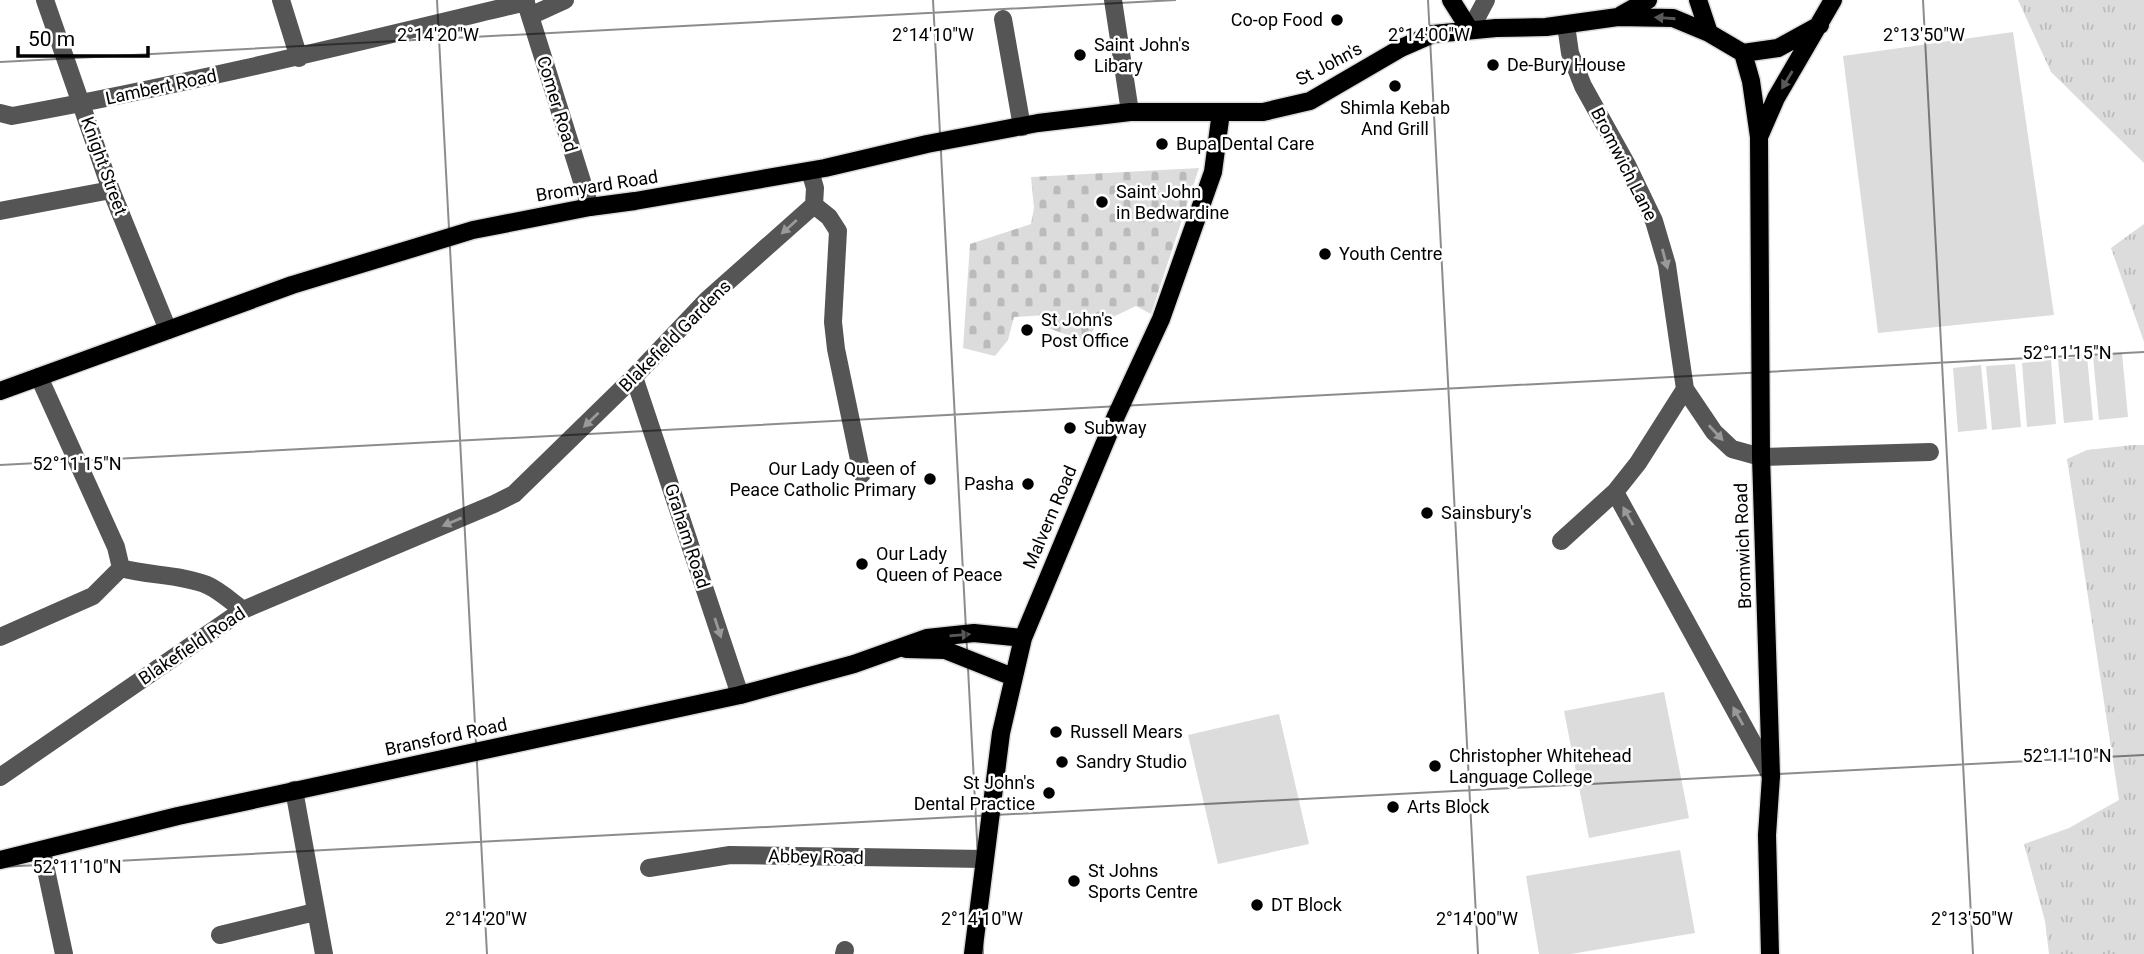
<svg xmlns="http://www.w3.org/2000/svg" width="2144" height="954" font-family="Roboto,sans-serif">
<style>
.grass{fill:url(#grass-tufts)}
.cemetery{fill:url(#cemetery-stones)}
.garden{fill:#dcdcdc}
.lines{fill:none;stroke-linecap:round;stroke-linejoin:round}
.major-casing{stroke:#dbdbdb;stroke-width:21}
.minor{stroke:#555;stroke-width:18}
.major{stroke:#000;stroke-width:18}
.oneway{fill:#595959}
.oneway2{fill:#999}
.ticks{fill:none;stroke:#000;stroke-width:2;stroke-opacity:0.45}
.poi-dot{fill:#000;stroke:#fff;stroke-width:2.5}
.labels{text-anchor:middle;stroke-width:5;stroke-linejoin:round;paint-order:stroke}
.poi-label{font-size:18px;fill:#000;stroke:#fff;text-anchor:start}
.street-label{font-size:18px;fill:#000;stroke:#fff}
.ticks-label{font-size:18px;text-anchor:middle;fill:#000;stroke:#fff;stroke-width:5;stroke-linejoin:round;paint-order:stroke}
</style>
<defs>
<pattern id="grass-tufts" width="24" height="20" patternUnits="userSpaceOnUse" patternTransform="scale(1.75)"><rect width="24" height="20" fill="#dcdcdc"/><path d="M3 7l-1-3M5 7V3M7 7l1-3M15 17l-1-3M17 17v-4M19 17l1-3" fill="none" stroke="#bbb"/></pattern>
<pattern id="cemetery-stones" width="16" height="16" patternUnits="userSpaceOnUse" patternTransform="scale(1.75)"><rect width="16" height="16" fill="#dcdcdc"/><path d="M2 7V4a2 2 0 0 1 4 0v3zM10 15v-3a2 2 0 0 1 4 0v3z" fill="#bbb"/></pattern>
</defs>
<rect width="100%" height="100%" fill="#fff"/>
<path class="grass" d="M2018 0H2144V163L2051 72Z
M2144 224V342L2111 248Z
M2133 445H2144V954H2049L2045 921 2024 844 2069 828 2119 800 2067 459 2087 450Z"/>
<path class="cemetery" d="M1199 168 1151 314 1136 306 1096 325 1087 342 1045 327 1046 315 1014 317 1008 340 995 356 963 348 970 244 1031 224 1034 208 1031 177Z"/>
<path class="garden" d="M2013 32 2054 315 1878 333 1843 56Z
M2122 353 2128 417 2099 420 2093 356Z
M2087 356 2093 420 2064 423 2058 359Z
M2051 360 2056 424 2027 427 2022 363Z
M2015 364 2021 427 1992 430 1986 366Z
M1981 365 1987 429 1958 432 1953 368Z
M1664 692 1689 818 1589 838 1564 711Z
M1279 714 1309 844 1218 864 1188 735Z
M1680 850 1695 933 1571 954H1539L1526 876Z"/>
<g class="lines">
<defs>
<path id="major" d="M1451 0 1470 30
M1698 0 1709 33
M1621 15 1648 0
M1743 53 1751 81 1759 137 1761 457 1771 776 1767 835 1770 954
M1759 137 1776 98 1833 0
M0 391 292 285 473 230 590 207 635 201 825 168 927 144 1038 123 1130 112H1263L1310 101 1401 48 1433 34 1496 28 1546 27 1618 17 1673 18 1709 33 1743 53 1778 48 1820 25
M906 649 945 650 1013 677
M0 860 178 816 740 695 854 664 927 638 974 633 1023 638
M973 954 1001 733 1023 638 1116 416 1161 319 1213 172 1221 112"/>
</defs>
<use href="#major" class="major-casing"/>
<path class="minor" d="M45 0 111 190 168 330
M281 0 299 58
M525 0 590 207
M1113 0 1130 112
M530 16 565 0
M1003 19 1022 127
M1566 25 1570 53 1583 86 1627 165 1654 221 1667 265 1685 389 1714 432 1732 449 1761 457 1930 452
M1470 30 1486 0
M0 113 12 116C185 85 355 43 526 2
M814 205 829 217 838 231 833 322 836 349 862 474
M0 211 111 190
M39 377 116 547 121 568C149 576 179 574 207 585 219 590 232 602 243 610
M634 377 740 695
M1615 492 1771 776
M1561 541 1615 492 1638 463 1685 389
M0 637 93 596 121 568
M0 777 243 610 494 504 514 494 634 377 707 300 814 205 815 188 810 171
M294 790 324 954
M42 851 64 954
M649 868 730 855 984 859
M220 935 315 912
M844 954 845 950"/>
<use href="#major" class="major"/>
</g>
<defs><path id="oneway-solid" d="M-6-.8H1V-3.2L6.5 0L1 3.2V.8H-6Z" transform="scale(1.75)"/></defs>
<g class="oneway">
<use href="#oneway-solid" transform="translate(1665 18) rotate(-176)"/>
<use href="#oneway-solid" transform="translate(1787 80) rotate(121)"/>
<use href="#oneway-solid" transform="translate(960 635) rotate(-5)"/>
</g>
<g class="oneway2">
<use href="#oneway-solid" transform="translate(789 227) rotate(138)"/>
<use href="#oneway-solid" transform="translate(1665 259) rotate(75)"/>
<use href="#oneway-solid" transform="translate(591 420) rotate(136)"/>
<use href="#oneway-solid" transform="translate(1716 433) rotate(47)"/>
<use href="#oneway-solid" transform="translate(1628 516) rotate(-119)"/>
<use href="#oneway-solid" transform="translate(452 522) rotate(157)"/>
<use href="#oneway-solid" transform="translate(718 628) rotate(72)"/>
<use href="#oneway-solid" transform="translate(1738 716) rotate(-119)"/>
</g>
<path class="ticks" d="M437 0 487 954M933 0 983 954M1428 0 1478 954M1923 0 1973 954M0 62 1176 0M0 465 2144 352M0 867 2144 755"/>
<g class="poi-dot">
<circle cx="1337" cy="20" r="7"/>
<circle cx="1080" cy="55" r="7"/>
<circle cx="1493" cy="65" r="7"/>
<circle cx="1395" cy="86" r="7"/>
<circle cx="1162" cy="144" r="7"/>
<circle cx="1102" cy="202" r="7"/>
<circle cx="1325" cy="254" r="7"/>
<circle cx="1027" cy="330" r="7"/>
<circle cx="1070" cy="428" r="7"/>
<circle cx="930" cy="479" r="7"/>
<circle cx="1028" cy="484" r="7"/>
<circle cx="1427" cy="513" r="7"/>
<circle cx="862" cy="564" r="7"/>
<circle cx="1056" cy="732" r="7"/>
<circle cx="1062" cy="762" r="7"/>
<circle cx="1435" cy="766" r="7"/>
<circle cx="1049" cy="793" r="7"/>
<circle cx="1393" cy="807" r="7"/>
<circle cx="1074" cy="881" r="7"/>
<circle cx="1257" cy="905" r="7"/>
</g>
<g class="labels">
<g class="poi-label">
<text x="1323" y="26" text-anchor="end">Co-op Food</text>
<text x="1094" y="51">Saint John's<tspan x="1094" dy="21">Libary</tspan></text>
<text x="1507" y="71">De-Bury House</text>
<text x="1395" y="114" text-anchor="middle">Shimla Kebab<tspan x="1395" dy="21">And Grill</tspan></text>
<text x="1176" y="150">Bupa Dental Care</text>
<text x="1116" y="198">Saint John<tspan x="1116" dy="21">in Bedwardine</tspan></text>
<text x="1339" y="260">Youth Centre</text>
<text x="1041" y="326">St John's<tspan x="1041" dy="21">Post Office</tspan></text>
<text x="1084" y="434">Subway</text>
<text x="916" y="475" text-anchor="end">Our Lady Queen of<tspan x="916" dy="21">Peace Catholic Primary</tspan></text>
<text x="1014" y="490" text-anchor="end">Pasha</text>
<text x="1441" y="519">Sainsbury's</text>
<text x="876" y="560">Our Lady<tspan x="876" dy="21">Queen of Peace</tspan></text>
<text x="1070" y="738">Russell Mears</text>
<text x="1449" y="762">Christopher Whitehead<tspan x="1449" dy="21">Language College</tspan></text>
<text x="1076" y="768">Sandry Studio</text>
<text x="1035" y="789" text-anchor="end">St John's<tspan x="1035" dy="21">Dental Practice</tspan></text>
<text x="1407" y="813">Arts Block</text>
<text x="1088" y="877">St Johns<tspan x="1088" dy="21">Sports Centre</tspan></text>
<text x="1271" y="911">DT Block</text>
</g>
<g class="street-label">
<text transform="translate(1329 64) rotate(-28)" y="6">St John's</text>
<text transform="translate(161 87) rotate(-12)" y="6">Lambert Road</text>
<text transform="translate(557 104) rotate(73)" y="6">Comer Road</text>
<text transform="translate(1624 164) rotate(63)" y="6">Bromwich Lane</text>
<text transform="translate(104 166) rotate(70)" y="6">Knight Street</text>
<text transform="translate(597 186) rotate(-9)" y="6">Bromyard Road</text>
<text transform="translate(675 336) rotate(-45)" y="6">Blakefield Gardens</text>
<text transform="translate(1050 517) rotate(-67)" y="6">Malvern Road</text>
<text transform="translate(687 536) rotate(72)" y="6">Graham Road</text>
<text transform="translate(1743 546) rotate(-92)" y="6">Bromwich Road</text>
<text transform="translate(192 646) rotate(-34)" y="6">Blakefield Road</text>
<text transform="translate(446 737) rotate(-12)" y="6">Bransford Road</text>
<text transform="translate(816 857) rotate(1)" y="6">Abbey Road</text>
</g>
</g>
<g class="ticks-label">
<text x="438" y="41">2°14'20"W</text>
<text x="933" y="41">2°14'10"W</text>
<text x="1429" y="41">2°14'00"W</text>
<text x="1924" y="41">2°13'50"W</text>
<text x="2067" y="359">52°11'15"N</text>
<text x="77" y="470">52°11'15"N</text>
<text x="2067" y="762">52°11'10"N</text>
<text x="77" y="873">52°11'10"N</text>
<text x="486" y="925">2°14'20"W</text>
<text x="982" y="925">2°14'10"W</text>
<text x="1477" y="925">2°14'00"W</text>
<text x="1972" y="925">2°13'50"W</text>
</g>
<path d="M18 46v10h130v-10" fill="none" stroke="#000000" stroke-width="3.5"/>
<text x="28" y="46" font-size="21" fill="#000000" stroke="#ffffff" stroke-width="5" paint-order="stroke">50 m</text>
</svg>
